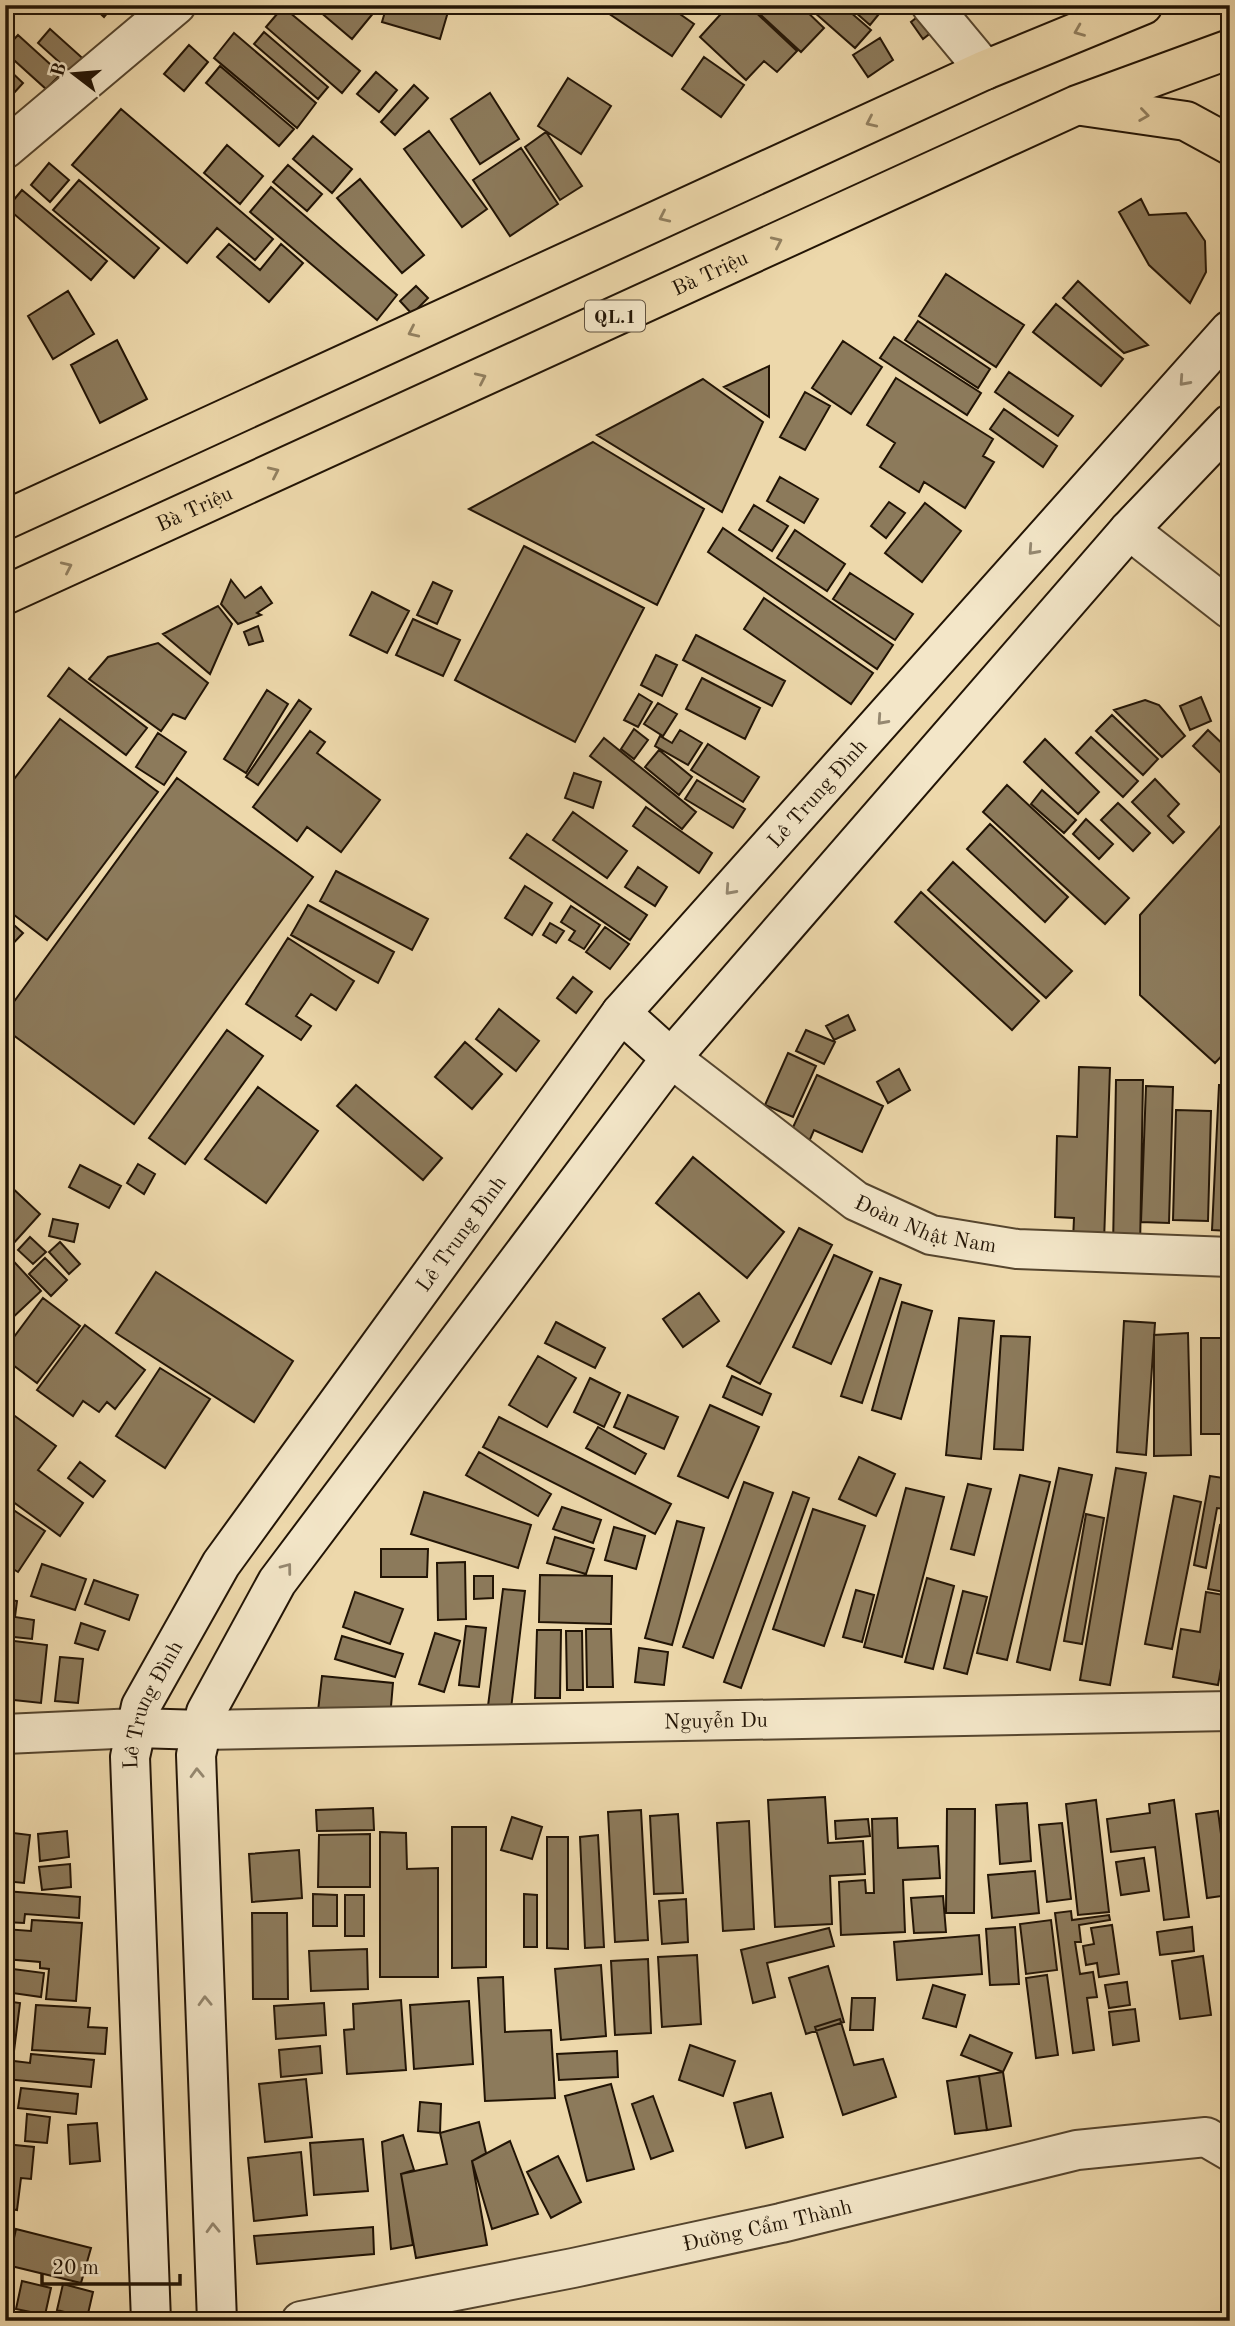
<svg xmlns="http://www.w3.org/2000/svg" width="1235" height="2326" font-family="'Old Standard TT',serif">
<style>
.building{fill:#8c7a5b;stroke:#221405;stroke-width:2}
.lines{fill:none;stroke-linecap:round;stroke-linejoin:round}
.minor-casing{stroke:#55452e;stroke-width:42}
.tertiary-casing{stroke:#55452e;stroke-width:42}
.secondary-casing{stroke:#221405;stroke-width:42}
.trunk-casing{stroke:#221405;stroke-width:42}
.minor{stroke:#f3e6c8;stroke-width:38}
.tertiary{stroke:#f3e6c8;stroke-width:38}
.secondary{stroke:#f3e6c8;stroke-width:38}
.trunk{stroke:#edd8ab;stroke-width:38}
.oneway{stroke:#928060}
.oneway2{stroke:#958870}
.labels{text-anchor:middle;stroke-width:6;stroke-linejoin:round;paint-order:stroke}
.shield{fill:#f3e6c8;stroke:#615340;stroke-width:2}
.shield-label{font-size:19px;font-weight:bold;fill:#221405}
.street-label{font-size:21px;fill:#221405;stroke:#f3e6c8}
</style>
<rect width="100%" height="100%" fill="#edd8ab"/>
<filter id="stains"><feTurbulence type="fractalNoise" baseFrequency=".00286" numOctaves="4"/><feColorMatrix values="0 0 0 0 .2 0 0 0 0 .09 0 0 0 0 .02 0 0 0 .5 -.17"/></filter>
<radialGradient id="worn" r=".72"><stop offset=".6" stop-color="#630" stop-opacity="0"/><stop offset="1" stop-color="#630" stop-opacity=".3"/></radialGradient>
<path class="building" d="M91 5H114L104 17Z
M312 5H368L375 11 352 39Z
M387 5H450L440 39 382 22Z
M596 5H667L694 24 672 56Z
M729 5H748L797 51 777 72 764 61 746 80 700 37Z
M750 5H800L824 28 801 52Z
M806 5H842L871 30 855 48Z
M847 5H879L883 9 870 25Z
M283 7 360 71 342 93 266 27Z
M930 7 942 24 923 39 911 22Z
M50 29 89 64 77 78 38 43Z
M264 32 328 87 318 99 254 44Z
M234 33 316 103 297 128 214 58Z
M18 35 61 74 46 89 5 52V49Z
M880 38 893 60 868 77 853 55Z
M189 45 208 62 184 91 164 74Z
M704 57 744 85 721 117 682 89Z
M5 66 23 83 5 103Z
M220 66 294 129 279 146 206 83Z
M376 72 397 90 379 112 357 94Z
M568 78 611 106 581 154 538 126Z
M414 85 428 98 395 135 381 122Z
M490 93 519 139 480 164 451 119Z
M121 109 273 239 255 260 217 228 187 263 72 165Z
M429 131 487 209 462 227 404 149Z
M546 132 582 186 560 200 525 147Z
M313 136 352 169 332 193 293 159Z
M227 145 263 176 240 204 204 173Z
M521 148 558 204 510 236 473 180Z
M49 163 69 180 50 202 31 185Z
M288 165 322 194 307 211 273 182Z
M360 179 424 255 402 273 337 198Z
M79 180 159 248 134 278 53 210Z
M271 187 397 295 377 320 250 212Z
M22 190 107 261 91 280 7 208Z
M1141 199 1149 215 1186 213 1205 241 1206 272 1190 303 1149 265 1119 212Z
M229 244 260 270 281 244 303 263 269 302 217 257Z
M946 274 1024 325 996 367 919 316Z
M1078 281 1148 345 1124 353 1063 298Z
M416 286 428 298 412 314 400 301Z
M68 291 94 334 53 359 28 316Z
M1056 304 1123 359 1101 386 1033 332Z
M918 321 990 369 978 388 905 340Z
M894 337 981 393 967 415 880 358Z
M117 340 147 399 100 423 71 365Z
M843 341 882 367 851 414 812 388Z
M769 366V417L724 387Z
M1009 372 1073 416 1058 436 995 392Z
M896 378 993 439 983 456 994 462 965 508 924 482 919 492 880 467 895 443 867 425Z
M703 379 763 422 722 512 597 435Z
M805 392 830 406 805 450 780 437Z
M1004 409 1057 446 1043 467 990 429Z
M593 442 704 509 657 605 469 509Z
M780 477 818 499 804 523 767 501Z
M889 502 905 513 886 538 871 526Z
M925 503 961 531 922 582 885 553Z
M754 505 788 526 772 551 739 530Z
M723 528 893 645 877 669 708 552Z
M795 530 845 564 827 591 777 558Z
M524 546 644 608 575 742 455 680Z
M850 573 913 614 895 640 833 599Z
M231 580 245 598 261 587 272 603 257 613 261 615 238 624 221 604Z
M433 582 452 591 437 624 417 615Z
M372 592 409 611 387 653 350 635Z
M764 598 873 673 851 704 744 629Z
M218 606 232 624 210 674 163 634Z
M413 619 460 640 443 676 396 655Z
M258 626 263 641 249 645 244 632Z
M696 635 785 681 772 706 683 660Z
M158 643 208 683 185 719 173 714 161 731 89 679 108 657Z
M656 655 677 665 662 696 641 685Z
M69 668 147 728 126 755 48 696Z
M702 678 760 708 745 739 686 709Z
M267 690 288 704 246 773 224 759Z
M639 694 652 702 638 727 624 720Z
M1201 697 1211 721 1190 730 1180 706Z
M299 700 311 709 258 785 246 777Z
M1145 700 1159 705 1185 736 1162 757 1114 710Z
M658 703 677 714 663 736 644 724Z
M1112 715 1158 759 1143 775 1096 731Z
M60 719 158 792 47 940 5 908V791Z
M634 729 648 740 634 759 621 749Z
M680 730 702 743 688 765 655 746 660 736 672 743Z
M1208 730 1230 751V774L1226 778 1193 746Z
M310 731 325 742 317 753 380 800 341 852 307 827 297 841 253 807Z
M158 733 186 752 164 785 136 767Z
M1091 737 1138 781 1123 797 1076 753Z
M604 738 696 812 682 829 590 756Z
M1045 739 1099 792 1078 814 1024 762Z
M708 744 759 777 743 802 691 770Z
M659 750 692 777 679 795 645 767Z
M574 773 601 782 593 808 565 798Z
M177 778 313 877 134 1124 5 1029V1014Z
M1155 779 1179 804 1168 816 1184 832 1173 843 1132 802Z
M697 780 745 809 733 828 685 799Z
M1007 785 1129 898 1105 924 983 812Z
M1042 790 1076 820 1064 833 1031 804Z
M1118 803 1150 833 1133 851 1101 820Z
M646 807 712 853 699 873 633 826Z
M573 812 627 851 607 878 553 840Z
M1230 815V1047L1215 1063 1140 995V915Z
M1086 819 1113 844 1099 859 1073 834Z
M990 824 1068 897 1045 922 967 849Z
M527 834 647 915 630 940 510 858Z
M953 862 1072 971 1046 998 928 890Z
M638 867 667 887 655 906 625 887Z
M336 871 428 919 412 950 320 901Z
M525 886 552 903 532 935 505 918Z
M921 892 1039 1001 1012 1030 895 922Z
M308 905 394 952 378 983 291 935Z
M571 906 600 925 584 949 569 940 575 931 561 922Z
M5 917 23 933 5 952Z
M550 923 564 931 556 943 543 935Z
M605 927 629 944 610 969 586 952Z
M288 938 354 981 336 1010 311 994 296 1016 311 1026 301 1040 246 1004Z
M573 977 592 992 576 1013 557 998Z
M499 1009 539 1041 516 1071 476 1039Z
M848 1015 855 1030 834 1040 826 1026Z
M227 1030 263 1056 185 1164 149 1138Z
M806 1030 835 1042 824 1064 796 1051Z
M465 1042 502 1074 472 1109 435 1077Z
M788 1053 816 1066 793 1117 765 1105Z
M1079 1067 1110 1068 1104 1242 1073 1240 1074 1218 1055 1217 1057 1136 1077 1137Z
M899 1069 910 1090 888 1103 877 1082Z
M817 1075 883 1106 862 1152 814 1130 808 1144 789 1136Z
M1116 1080H1143L1140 1249 1113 1248Z
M356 1085 442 1158 423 1180 337 1106Z
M1219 1085H1230V1231L1212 1230Z
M1146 1086 1173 1087 1169 1223 1141 1222Z
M258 1087 318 1131 266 1203 205 1159Z
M1176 1110 1211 1111 1208 1221 1173 1220Z
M693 1157 784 1232 747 1278 656 1203Z
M138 1164 155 1174 144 1194 127 1183Z
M80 1165 121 1186 109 1208 69 1187Z
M6 1182 40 1214 12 1245 5 1238Z
M53 1219 78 1224 74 1242 49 1236Z
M799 1228 832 1245 760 1384 727 1366Z
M30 1237 46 1252 33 1264 18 1250Z
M60 1242 80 1264 69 1274 49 1252Z
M5 1252 41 1291 8 1322 5 1320Z
M834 1255 872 1272 831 1364 793 1347Z
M45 1258 67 1280 51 1296 29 1274Z
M156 1272 293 1361 254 1422 116 1333Z
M880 1278 901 1285 862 1403 841 1396Z
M699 1293 719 1321 683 1347 663 1319Z
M43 1298 80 1326 37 1383 5 1359V1349Z
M902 1302 932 1311 901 1419 872 1410Z
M959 1318 994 1321 981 1459 946 1455Z
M1124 1321 1155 1323 1146 1455 1117 1452Z
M556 1322 605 1348 595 1368 545 1343Z
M85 1325 145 1370 115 1409 107 1402 99 1412 83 1401 73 1416 37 1390Z
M1188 1333 1191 1455 1154 1456V1335Z
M1001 1336 1030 1337 1023 1450 994 1449Z
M1201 1338H1227V1434H1201Z
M538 1356 576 1378 547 1427 509 1405Z
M160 1368 210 1399 165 1468 116 1436Z
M732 1376 771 1394 762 1415 723 1397Z
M590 1378 620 1393 604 1427 574 1412Z
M628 1395 678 1417 664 1449 614 1427Z
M710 1405 759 1427 728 1498 678 1476Z
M8 1411 56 1446 38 1470 83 1503 60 1536 5 1496V1415Z
M499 1417 671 1504 655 1534 483 1447Z
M598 1427 646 1454 635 1474 586 1448Z
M479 1452 551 1494 538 1516 466 1475Z
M859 1457 895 1474 876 1516 839 1499Z
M80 1462 105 1481 93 1497 68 1478Z
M1059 1468 1092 1475 1050 1670 1017 1662Z
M1116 1468 1146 1473 1110 1685 1080 1680Z
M1020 1475 1050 1482 1007 1660 977 1653Z
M1210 1476 1230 1479V1484L1225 1509 1217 1508 1206 1568 1194 1565Z
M744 1482 773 1493 713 1658 683 1647Z
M968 1484 991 1489 974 1555 951 1549Z
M906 1488 944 1497 902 1657 864 1647Z
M424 1492 531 1525 518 1568 411 1534Z
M793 1492 809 1498 741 1688 724 1682Z
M1174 1496 1201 1502 1172 1649 1145 1644Z
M6 1505 45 1531 18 1572 5 1564Z
M562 1507 601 1520 593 1543 553 1529Z
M813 1509 865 1526 824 1646 773 1629Z
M1086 1514 1104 1518 1082 1644 1064 1641Z
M677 1521 704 1528 672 1645 645 1638Z
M1220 1525 1230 1527V1593L1208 1589Z
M614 1527 645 1536 636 1569 605 1560Z
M555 1537 594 1549 586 1574 547 1563Z
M381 1549H428L427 1577H381Z
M465 1562 466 1619 438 1620 437 1563Z
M42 1564 86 1579 75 1610 31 1596Z
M540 1575 612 1576 611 1624 539 1622Z
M474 1576H493V1598L474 1599Z
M927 1578 954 1586 933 1669 905 1662Z
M94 1580 138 1595 129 1620 85 1604Z
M503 1589 525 1591 511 1709 488 1706Z
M856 1590 874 1595 862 1642 843 1637Z
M963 1591 987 1597 967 1674 944 1668Z
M355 1592 403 1609 390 1644 343 1627Z
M1206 1592 1230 1596V1618L1218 1685 1173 1677 1181 1629 1200 1632Z
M5 1599 17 1601 15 1617 34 1620 32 1639 5 1636Z
M81 1623 105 1631 98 1650 75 1643Z
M466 1626 486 1628 479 1687 459 1685Z
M586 1629H611L613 1687H587Z
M537 1630H561L560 1698H535Z
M566 1631H582L583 1690H567Z
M435 1633 460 1641 444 1692 419 1684Z
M342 1636 403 1654 395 1677 335 1659Z
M6 1640 47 1645 41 1703 5 1699Z
M639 1648 668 1652 664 1685 635 1682Z
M60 1657 83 1659 78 1703 55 1701Z
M322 1676 393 1683 390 1718 318 1711Z
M825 1797 828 1843 863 1841 865 1874 830 1876 832 1924 775 1927 768 1800Z
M1096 1800 1109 1912 1078 1915 1066 1804Z
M1174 1800 1189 1917 1164 1920 1155 1847 1111 1852 1107 1819 1150 1813 1149 1804Z
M1027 1803 1031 1861 1000 1864 996 1805Z
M373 1808 374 1830 317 1831 316 1810Z
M947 1809H975L974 1913H946Z
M641 1810 648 1940 615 1942 608 1812Z
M1218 1811 1229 1895 1207 1898 1196 1814Z
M678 1814 683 1893 654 1894 650 1816Z
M512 1817 542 1827 532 1859 501 1850Z
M897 1818 898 1848 938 1846 940 1878 903 1880 905 1932 841 1935 839 1882 865 1880 866 1893H874L872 1819Z
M868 1819 870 1836 836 1839 835 1821Z
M749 1821 754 1929 723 1931 717 1823Z
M1062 1823 1071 1899 1047 1902 1039 1825Z
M452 1827H486V1967L452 1968Z
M67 1831 69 1857 40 1861 38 1834Z
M5 1832 30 1835 24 1883 5 1881Z
M380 1832 406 1833 407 1869 438 1868V1977H380Z
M370 1834V1887H318L319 1835Z
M598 1835 604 1947 585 1948 580 1837Z
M547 1837H568V1949L547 1948Z
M299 1850 302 1898 252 1902 249 1854Z
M1144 1858 1149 1891 1121 1895 1116 1862Z
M70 1864 71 1887 42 1890 39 1867Z
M1035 1871 1039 1913 992 1918 988 1875Z
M5 1891 80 1897 79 1918 25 1914 24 1923 5 1922Z
M313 1894 337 1895V1926H313Z
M524 1894 537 1895V1947H524Z
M345 1895H364V1936H345Z
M943 1896 946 1932 914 1933 911 1898Z
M686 1899 688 1942 662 1944 659 1901Z
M1071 1911 1072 1920 1109 1915 1110 1920 1079 1925 1081 1942H1075L1080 1974 1093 1972 1097 1997 1087 1998 1094 2050 1073 2053 1055 1913Z
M252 1913H287L288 1999H253Z
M32 1920 82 1923 76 2001 46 1999 49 1969 40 1968V1962L5 1959V1929L31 1931Z
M1051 1920 1057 1970 1026 1974 1020 1924Z
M1112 1925 1119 1974 1099 1977 1097 1963 1086 1965 1083 1946 1094 1944 1091 1928Z
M1015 1927 1019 1984 990 1985 986 1929Z
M1192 1927 1194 1951 1160 1955 1157 1932Z
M829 1928 834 1946 767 1963 775 1997 753 2003 741 1950Z
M979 1935 982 1974 897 1980 894 1942Z
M367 1949 368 1989 311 1991 309 1951Z
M697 1955 701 2024 662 2027 658 1957Z
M1203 1956 1211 2015 1180 2019 1172 1961Z
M648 1959 651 2033 615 2035 611 1961Z
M601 1965 606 2036 561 2040 555 1969Z
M828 1966 844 2022 806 2034 789 1978Z
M5 1968 44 1973 41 1997 5 1992Z
M1047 1975 1058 2055 1036 2058 1026 1978Z
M503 1977 505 2032 551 2030 555 2098 485 2101 478 1978Z
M1127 1982 1130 2005 1109 2008 1105 1985Z
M933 1985 965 1995 956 2027 923 2018Z
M852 1998H875L873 2030H850Z
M401 2000 406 2070 347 2074 344 2030 354 2029 353 2004Z
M5 2001 20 2003 13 2059 5 2057Z
M469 2001 473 2064 414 2069 410 2005Z
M324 2003 326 2035 276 2039 274 2006Z
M36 2005 90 2008 88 2027 107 2028 105 2054 32 2050Z
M1135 2009 1139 2041 1113 2045 1109 2012Z
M840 2019 854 2065 883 2059 896 2097 843 2115 815 2027Z
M970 2035 1012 2053 1003 2072 961 2055Z
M690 2045 735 2061 723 2096 679 2080Z
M320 2046 322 2073 281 2077 279 2050Z
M617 2051 618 2077 559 2080 557 2054Z
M31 2054 94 2060 91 2087 5 2079V2060L30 2063Z
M1003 2072 1011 2126 987 2130 979 2076Z
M979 2076 987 2130 955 2134 947 2081Z
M306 2079 312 2137 265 2142 259 2084Z
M611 2084 634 2169 587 2181 565 2096Z
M21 2088 78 2094 76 2114 18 2108Z
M771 2093 783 2137 746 2148 734 2103Z
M653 2096 673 2151 651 2159 632 2104Z
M420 2102 441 2104 440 2133 418 2131Z
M5 2113 11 2114 9 2138H5Z
M27 2114 50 2117 47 2143 25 2141Z
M479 2122 486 2153 472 2161 487 2245 416 2258 401 2174 447 2164 440 2133Z
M97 2123 100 2161 70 2164 68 2125Z
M403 2135 414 2170 401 2174 413 2245 391 2249 382 2142Z
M363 2139 368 2191 314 2195 310 2143Z
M510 2141 538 2214 492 2229 472 2161Z
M5 2144 34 2147 31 2179 21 2178 17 2210 5 2208Z
M301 2152 307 2215 254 2221 248 2158Z
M558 2156 581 2202 551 2218 527 2172Z
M373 2227 374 2254 257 2264 254 2236Z
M16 2229 91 2248 81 2283 11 2266 5 2290V2236L14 2238Z
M22 2281 51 2288 45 2315 16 2309Z
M63 2284 93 2292 87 2318 57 2310Z"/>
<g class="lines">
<defs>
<g id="minor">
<path d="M931 5 985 70"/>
<path d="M5 149 176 5"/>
<path d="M1129 530 1230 609"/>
<path id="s1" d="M671 1058 856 1201 931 1235 1017 1249 1230 1257"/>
<path id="s2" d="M301 2321 573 2268 781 2223 1077 2150 1206 2137 1230 2151"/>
</g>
<g id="tertiary">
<path id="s3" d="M202 1730 1230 1711"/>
<path d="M5 1734 137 1728"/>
</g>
<g id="secondary">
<path d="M621 1013 671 1058"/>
<path d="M137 1728 202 1730"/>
<path id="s4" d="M151 2321 130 1757 141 1706 221 1564 621 1013 1230 330"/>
<path d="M217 2321 196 1755 206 1712 277 1582 671 1058 1129 530 1230 424"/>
</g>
<g id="trunk">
<path d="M1082 106 1186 121 1230 145"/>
<path d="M5 520 985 70 1143 5"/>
<path id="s5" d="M5 595 1077 105 1230 49"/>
</g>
</defs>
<use href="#minor" class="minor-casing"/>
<use href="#tertiary" class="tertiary-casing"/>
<use href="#secondary" class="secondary-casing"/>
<use href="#trunk" class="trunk-casing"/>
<use href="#minor" class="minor"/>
<use href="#tertiary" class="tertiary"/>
<use href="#secondary" class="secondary"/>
<use href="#trunk" class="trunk"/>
</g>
<defs><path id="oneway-chevron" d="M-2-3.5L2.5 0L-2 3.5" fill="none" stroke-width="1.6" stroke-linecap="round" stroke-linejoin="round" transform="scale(1.75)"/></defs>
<g class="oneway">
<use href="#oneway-chevron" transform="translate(1079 31) rotate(158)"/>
<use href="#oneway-chevron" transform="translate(1144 115) rotate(8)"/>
<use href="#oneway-chevron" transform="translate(871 122) rotate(155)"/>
<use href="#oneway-chevron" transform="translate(664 217) rotate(155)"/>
<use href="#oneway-chevron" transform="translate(777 242) rotate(-25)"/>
<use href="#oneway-chevron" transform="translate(413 332) rotate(155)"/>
<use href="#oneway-chevron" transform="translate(481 378) rotate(-25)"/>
<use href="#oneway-chevron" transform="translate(274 472) rotate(-25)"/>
<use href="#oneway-chevron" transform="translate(67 567) rotate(-25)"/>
</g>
<g class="oneway2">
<use href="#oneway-chevron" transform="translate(1184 381) rotate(132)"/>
<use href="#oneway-chevron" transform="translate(1033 550) rotate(132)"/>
<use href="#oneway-chevron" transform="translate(882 720) rotate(132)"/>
<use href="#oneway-chevron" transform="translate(730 890) rotate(132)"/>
<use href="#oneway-chevron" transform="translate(287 1568) rotate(-53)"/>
<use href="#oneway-chevron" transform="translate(197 1773) rotate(-92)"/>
<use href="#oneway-chevron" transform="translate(205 2001) rotate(-92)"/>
<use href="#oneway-chevron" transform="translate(213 2228) rotate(-92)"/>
</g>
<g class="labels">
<rect class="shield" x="585" y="300.5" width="60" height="31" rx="5"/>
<g class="shield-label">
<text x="615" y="323">QL.1</text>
</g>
<g class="street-label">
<text dy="7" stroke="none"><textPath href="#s5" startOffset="775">Bà Triệu</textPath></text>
<text dy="7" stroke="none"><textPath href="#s5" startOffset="208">Bà Triệu</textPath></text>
<text dy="7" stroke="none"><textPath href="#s4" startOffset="1755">Lê Trung Đình</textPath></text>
<text dy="7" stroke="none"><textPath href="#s1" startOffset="308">Đoàn Nhật Nam</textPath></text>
<text dy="7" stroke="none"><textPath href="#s4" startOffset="1188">Lê Trung Đình</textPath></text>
<text dy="7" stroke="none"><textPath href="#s4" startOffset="621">Lê Trung Đình</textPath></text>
<text dy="7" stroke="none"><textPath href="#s3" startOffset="514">Nguyễn Du</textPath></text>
<text dy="7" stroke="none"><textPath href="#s2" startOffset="476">Đường Cẩm Thành</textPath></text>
</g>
</g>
<rect width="1235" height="2326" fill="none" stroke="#edd8ab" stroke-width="28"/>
<rect x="7" y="7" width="1221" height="2312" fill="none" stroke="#221405" stroke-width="3.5"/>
<rect x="14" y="14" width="1207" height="2298" fill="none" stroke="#221405" stroke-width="2"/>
<g transform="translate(74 74) rotate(286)" stroke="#f3e6c8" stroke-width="5" paint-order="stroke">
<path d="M0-5L12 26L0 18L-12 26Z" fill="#221405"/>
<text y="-10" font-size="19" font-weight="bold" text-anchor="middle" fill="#221405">B</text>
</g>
<path d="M42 2274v10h138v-10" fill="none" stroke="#221405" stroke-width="3.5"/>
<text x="52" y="2274" font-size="21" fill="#221405" stroke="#f3e6c8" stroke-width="5" paint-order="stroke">20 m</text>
<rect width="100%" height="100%" filter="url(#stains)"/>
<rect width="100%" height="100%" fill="url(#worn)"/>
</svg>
